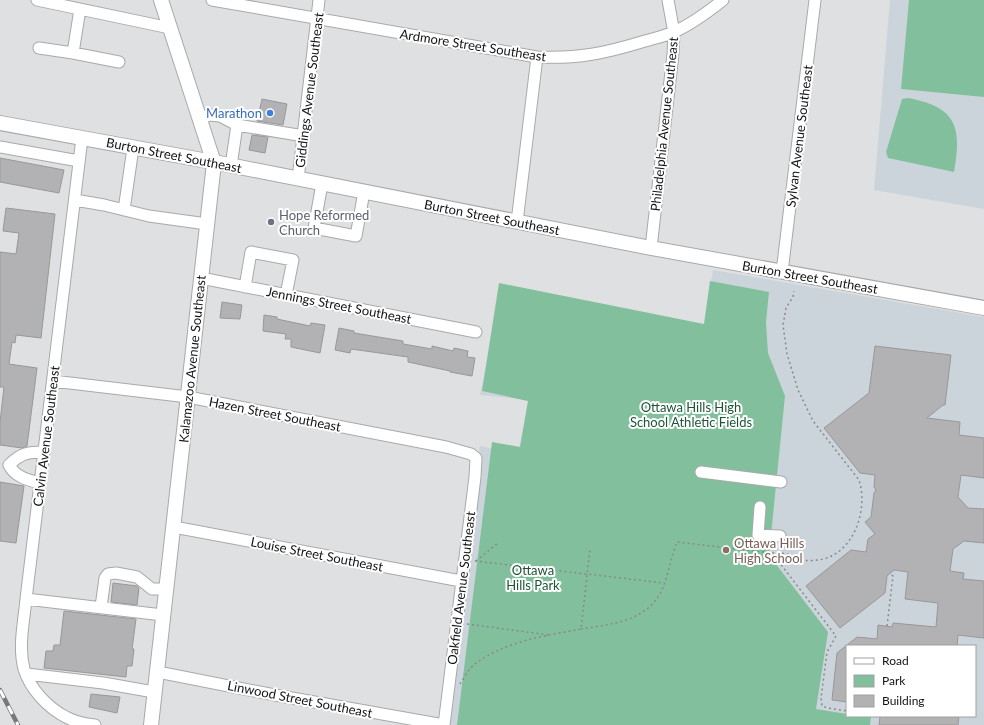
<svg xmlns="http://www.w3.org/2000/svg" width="984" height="725" font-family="Lato,sans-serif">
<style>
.built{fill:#ccd4db;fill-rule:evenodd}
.green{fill:#82c09d}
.building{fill:#b2b1b3;stroke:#989899}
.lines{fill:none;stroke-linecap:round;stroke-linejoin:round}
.minor-casing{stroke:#a8a9aa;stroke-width:13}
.major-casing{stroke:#a8a9aa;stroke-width:16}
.path{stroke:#88898a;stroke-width:1.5;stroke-dasharray:2 3;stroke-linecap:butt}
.minor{stroke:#fff;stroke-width:11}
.major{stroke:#fff;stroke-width:14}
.rail-casing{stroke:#777979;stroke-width:4.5}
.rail{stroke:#fff;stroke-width:3;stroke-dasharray:9;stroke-linecap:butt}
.shop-dot{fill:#3f7fe0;stroke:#fff;stroke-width:1.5}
.worship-dot{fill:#6b7280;stroke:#fff;stroke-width:1.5}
.education-dot{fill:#8d6e63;stroke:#fff;stroke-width:1.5}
.labels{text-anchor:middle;stroke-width:4;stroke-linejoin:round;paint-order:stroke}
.street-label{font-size:13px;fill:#121313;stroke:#fff}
.shop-label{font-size:13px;fill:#366cbe;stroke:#fff;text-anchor:end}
.worship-label{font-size:13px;fill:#5b616d;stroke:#fff;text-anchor:start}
.park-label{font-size:13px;fill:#1d5438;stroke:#fff}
.education-label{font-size:13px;fill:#785e54;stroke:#fff;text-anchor:start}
</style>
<rect width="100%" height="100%" fill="#dee0e1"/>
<path class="built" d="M890 0H984V209L874 190Z
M713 270 984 317V725H449L480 446 518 454 529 400 480 395 503 286 704 326ZM847 646H975V716H847Z"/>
<path class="green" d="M909 0H984V97L901 89Z
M908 98C957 107 962 127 954 172L888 158 886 152 902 99Z
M710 281 769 292 766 322 768 353 785 396 769 555 828 632 816 709 847 714V716L871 717 870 725H457L492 442 520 447 528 401 482 391 499 283 704 324Z"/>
<path class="building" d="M262 99 287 104 283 125 257 121Z
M252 135 268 137 265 153 249 150Z
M0 158 64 170 59 193 0 182Z
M6 208 55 214 41 338 16 335 15 343 12 342 9 364 37 368 27 446 22 448 0 445V422L4 387H0V252L16 254 19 233 3 231Z
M222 302 242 305 240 319 220 318Z
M264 315 277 317V319L310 326 311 323 325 325 320 353 291 347V339H285L286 334 263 331Z
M339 328 354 331V333L403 341V344L432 349V346L453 351 454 348 468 351 467 357 475 358 472 376 450 372V371L408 362V357L351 349 350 353 335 350Z
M875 346 951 355 945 405H943L927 418 960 422 959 435 984 438V478L961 475 958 497 968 508 984 509V543L964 541 953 549 950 571 964 573 963 579 984 581V638L958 635 957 646H847V702L832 700 837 653 857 637 877 639 878 625 892 627 893 623 936 627 938 603 905 599 908 572 894 570 887 576 885 593 840 628 806 586 851 550 866 552 868 539 875 534 865 522 871 517 874 493 876 490 874 487 875 475 860 473 824 428 869 393Z
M0 482 24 486 16 543 0 541Z
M113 583 137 586 139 588 137 605 111 602Z
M64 611 136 619 132 649H134L132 666H127L126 677 44 668 46 651H53L54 645H60Z
M91 694 120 697 117 713 89 707Z
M880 716H959L958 725H879Z"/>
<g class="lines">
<defs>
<path id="minor" d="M37 0 170 28
M212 0 537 57C578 59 606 53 645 41 655 38 665 36 674 32 692 24 708 12 723 0
M80 9 73 53 119 62
M39 48 73 53
M200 119 209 115 220 116 237 125 304 136
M82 138 26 599C24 622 18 646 24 669 30 689 48 708 66 717 75 722 85 724 95 725
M0 147 79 161
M231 166 237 125
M298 179 319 0
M322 184 314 228 356 236 364 192
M75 200 104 205 149 216 207 224
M124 210 133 148
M517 222 537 57
M651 248 673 54 674 33 668 0
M782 272 815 0
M201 278 476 332
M245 287 251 252 293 260 286 295
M53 381 188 397 446 447 471 454 476 458 475 477 444 725 275 695 168 674 157 672
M701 472 781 482
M40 483C28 480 15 477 9 465 21 453 28 452 44 452
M760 507 758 535 780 536
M174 527 461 581
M26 599 163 615
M101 607 105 578 108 574 116 573 137 577 152 589H166
M27 674 103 683 154 692"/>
<path id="major" d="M0 123 224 164 651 248 984 308
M151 725 214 163 161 0"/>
</defs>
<use href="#minor" class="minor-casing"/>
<use href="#major" class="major-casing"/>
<path class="path" d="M772 553C777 553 782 553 787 554 790 555 793 557 796 558 803 561 810 561 817 560 853 557 869 510 859 480L813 421 798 390 787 354 783 325 786 308 793 297 794 291
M475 561 664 583
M476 561 498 543
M467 624 549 635
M887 626 893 576 890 574
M581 629C611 624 645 622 661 592 668 577 671 557 677 542L772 553 836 636 827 652 821 698 822 706 828 708 847 711
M460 684C464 678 469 668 475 664 505 641 545 636 581 629L590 549"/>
<use href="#minor" class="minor"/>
<use href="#major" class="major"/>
<defs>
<path id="rail" d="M0 690 18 725"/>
</defs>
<use href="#rail" class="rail-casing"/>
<use href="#rail" class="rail"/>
</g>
<circle class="shop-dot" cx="270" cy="113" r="4"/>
<circle class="worship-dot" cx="271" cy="222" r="4"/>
<circle class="education-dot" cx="726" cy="550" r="4"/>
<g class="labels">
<g class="street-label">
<text transform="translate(473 45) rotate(9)" y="5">Ardmore Street Southeast</text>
<text transform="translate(309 90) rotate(-83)" y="5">Giddings Avenue Southeast</text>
<text transform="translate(664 124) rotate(-84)" y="5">Philadelphia Avenue Southeast</text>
<text transform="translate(799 136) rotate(-83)" y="5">Sylvan Avenue Southeast</text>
<text transform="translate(174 155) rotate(11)" y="5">Burton Street Southeast</text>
<text transform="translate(492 217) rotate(11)" y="5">Burton Street Southeast</text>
<text transform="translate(810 277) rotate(10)" y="5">Burton Street Southeast</text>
<text transform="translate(339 305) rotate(11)" y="5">Jennings Street Southeast</text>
<text transform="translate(192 359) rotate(-84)" y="5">Kalamazoo Avenue Southeast</text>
<text transform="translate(275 414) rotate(11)" y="5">Hazen Street Southeast</text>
<text transform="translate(46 436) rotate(-83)" y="5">Calvin Avenue Southeast</text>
<text transform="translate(317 554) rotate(11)" y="5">Louise Street Southeast</text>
<text transform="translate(461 588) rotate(-83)" y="5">Oakfield Avenue Southeast</text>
<text transform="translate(300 699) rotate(11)" y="5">Linwood Street Southeast</text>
</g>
<g class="shop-label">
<text x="262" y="118">Marathon</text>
</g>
<g class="worship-label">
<text x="279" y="220">Hope Reformed<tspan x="279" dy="15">Church</tspan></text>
</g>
<g class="park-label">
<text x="691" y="412">Ottawa Hills High<tspan x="691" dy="15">School Athletic Fields</tspan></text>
<text x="533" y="575">Ottawa<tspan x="533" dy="15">Hills Park</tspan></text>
</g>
<g class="education-label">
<text x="734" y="548">Ottawa Hills<tspan x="734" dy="15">High School</tspan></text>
</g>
</g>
<rect x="846" y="645" width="130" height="72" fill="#ffffff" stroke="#a0a1a1"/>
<rect x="854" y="658" width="20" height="6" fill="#ffffff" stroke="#a0a1a1"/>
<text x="882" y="665" font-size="12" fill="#121313">Road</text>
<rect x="854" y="675" width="20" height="12" fill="#82c09d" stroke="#a0a1a1"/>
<text x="882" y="685" font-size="12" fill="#121313">Park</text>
<rect x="854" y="695" width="20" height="12" fill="#b2b1b3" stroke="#a0a1a1"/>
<text x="882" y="705" font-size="12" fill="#121313">Building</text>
</svg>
